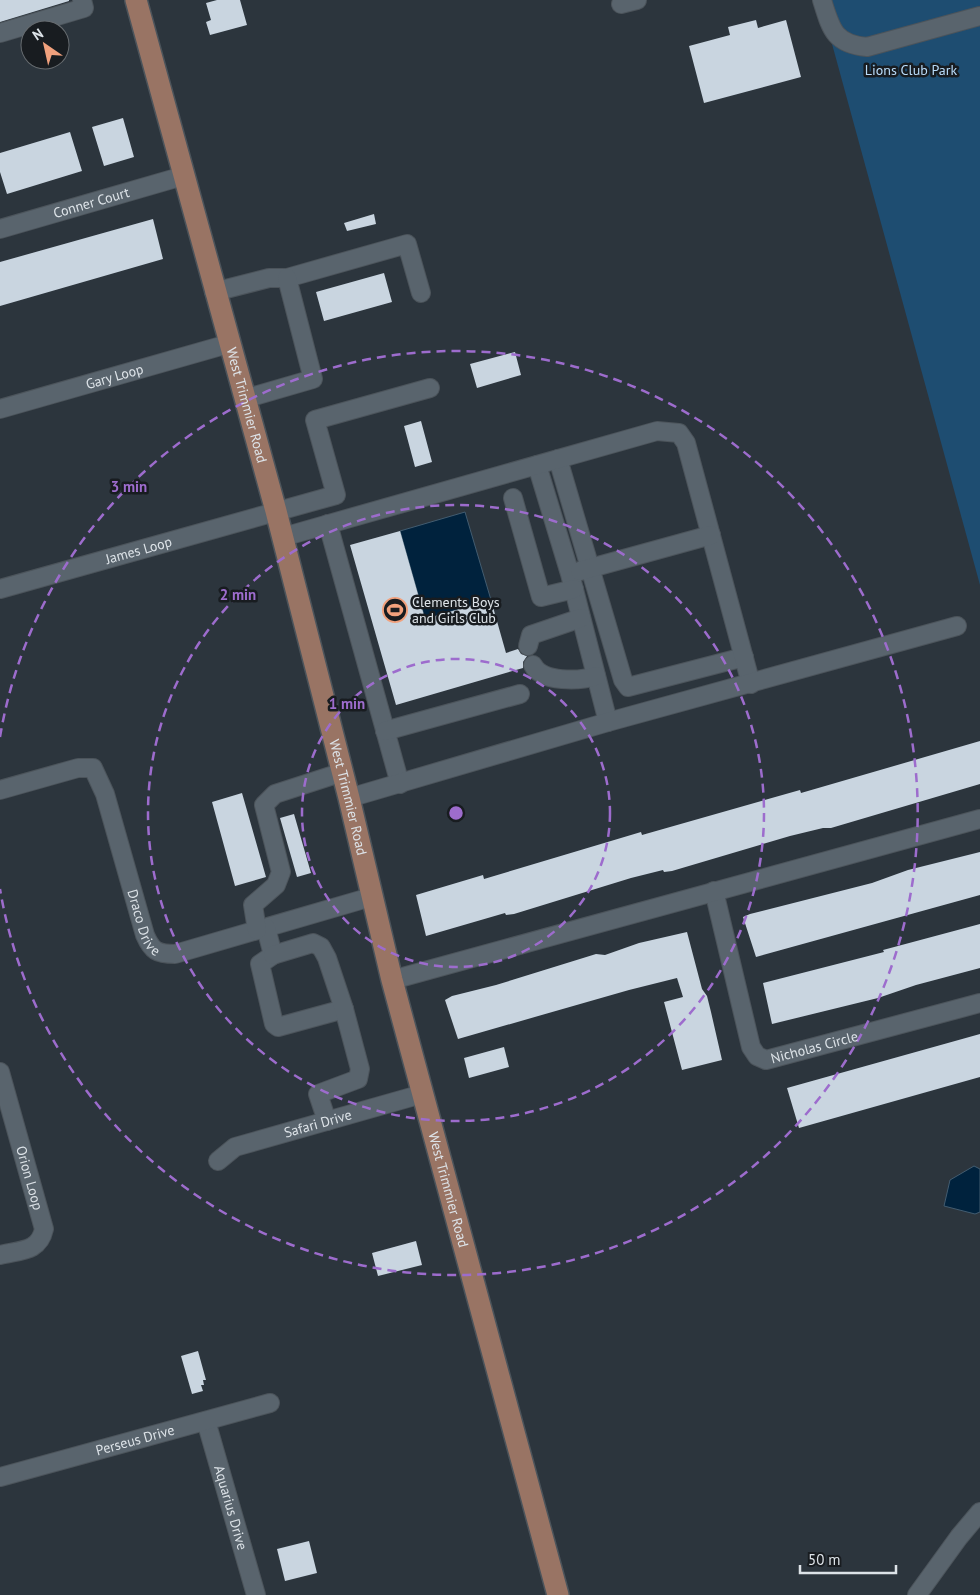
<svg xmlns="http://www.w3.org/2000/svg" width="980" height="1595" font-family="'PT Sans',sans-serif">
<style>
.green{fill:#1e4d71}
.water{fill:#00223d;stroke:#425c70}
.building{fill:#c9d5e0}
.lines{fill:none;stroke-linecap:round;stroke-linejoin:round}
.minor-casing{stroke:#4c545b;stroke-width:20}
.major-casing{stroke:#4c545b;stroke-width:24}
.minor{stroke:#59646d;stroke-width:18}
.major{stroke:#997464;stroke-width:21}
.ring{fill:none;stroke:#9d6ccd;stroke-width:2.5;stroke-dasharray:9 6}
.labels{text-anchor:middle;stroke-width:5;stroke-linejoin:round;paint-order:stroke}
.park-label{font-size:14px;fill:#baddfb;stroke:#181c20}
.street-label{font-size:14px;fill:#dde3e8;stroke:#181c20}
.poi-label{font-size:14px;fill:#dde3e8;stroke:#181c20;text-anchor:start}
.centre{fill:#9d6ccd;stroke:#181c20;stroke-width:2.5}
.ring-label{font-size:15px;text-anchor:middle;font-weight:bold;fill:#9d6ccd;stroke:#181c20;stroke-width:5;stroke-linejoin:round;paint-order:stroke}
</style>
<rect width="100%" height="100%" fill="#2c353d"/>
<path class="green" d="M820 0H980V585Z"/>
<path class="water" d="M465 512 491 600 425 619 400 531Z
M974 1166 980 1169V1212L975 1214 944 1206 950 1180Z"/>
<path class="building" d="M0 0H69V1L0 22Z
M217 0H240L247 25 210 35 206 22 211 20 206 3Z
M756 20 758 28 786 20 801 77 704 103 689 46 730 35 728 27Z
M123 118 134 157 104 166 92 127Z
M70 132 82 171 7 194 0 172V153Z
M374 214 376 224 347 231 344 223Z
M153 219 163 259 0 306V262Z
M384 273 392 302 324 321 316 292Z
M515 352 521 375 477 388 470 364Z
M421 421 432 462 415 467 404 426Z
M400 531 425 619 491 600 506 653 518 649 521 654 527 656 523 662V668L396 705 350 545Z
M980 741V784L831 828H823L790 836 672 871 664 872 663 870 631 878 514 914 506 915 505 913 426 936 416 895 483 875 484 879 641 832 642 835 800 790 801 793Z
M242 793 266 877 235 886 212 802Z
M294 814 311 873 297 877 280 818Z
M980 852V895L756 957 743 917 750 914 872 883 908 870Z
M980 924V968L916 985 878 998 772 1024 763 983 884 952 883 950Z
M687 932 702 989 707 996 711 1012 722 1060 682 1070 664 1002 683 997 677 978 629 990 458 1039 445 1000 452 996 496 985 596 954 605 955 639 943Z
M980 1034V1077L799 1128 787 1088Z
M504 1047 509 1067 469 1078 464 1058Z
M416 1241 422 1265 378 1276 372 1253Z
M198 1351 206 1380H203L204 1385H201L203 1391 192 1394 181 1356Z
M309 1541 317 1573 285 1581 277 1549Z"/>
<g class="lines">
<defs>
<g id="minor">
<path d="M822 0C831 29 834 44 867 47L980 16"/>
<path d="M621 4 637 0"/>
<path d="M0 33 84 8 82 0"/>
<path id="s1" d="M0 229 183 176"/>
<path d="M214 292 269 278H287L407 244 421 293"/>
<path d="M244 399 313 379 287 278"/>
<path id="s2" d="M0 409 228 344"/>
<path d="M558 459 623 680 628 687 744 657"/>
<path d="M537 465 570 574 608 722"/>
<path d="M513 498 541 597 574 589"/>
<path d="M328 524 400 784"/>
<path d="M283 537 657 431 679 433 686 443 751 684"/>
<path d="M580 571 711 535"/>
<path id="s3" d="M0 589 336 495 315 420 430 388"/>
<path d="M528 646 531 635 581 618"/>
<path d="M533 665C542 683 580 681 596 676"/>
<path d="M385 731 520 694"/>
<path id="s4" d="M0 790 78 768H93L105 794 145 935C152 951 157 954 175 954L371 897"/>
<path d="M349 798 608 722 957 626"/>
<path id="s5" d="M714 891 751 1047 757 1056 766 1060 980 1003"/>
<path d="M266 928 273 955 260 964 274 1024 278 1027 344 1009"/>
<path d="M257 930 253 905 276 885 281 872 264 805 275 794 343 772"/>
<path d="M273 955 313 943 321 947 327 958 344 1009 360 1069 358 1079 318 1094 327 1121"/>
<path d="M392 980 980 819"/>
<path id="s6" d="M0 1072 44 1229C39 1252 21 1250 0 1255"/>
<path id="s7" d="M218 1161 235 1147 422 1094"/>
<path id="s8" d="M206 1421 256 1595"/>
<path id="s9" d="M0 1477 270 1403"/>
<path d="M917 1595 959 1537 980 1512"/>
</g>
<g id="major">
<path id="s10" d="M136 0 276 511 349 798 392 980 558 1595"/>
</g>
</defs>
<use href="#minor" class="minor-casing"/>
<use href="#major" class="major-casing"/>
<use href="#minor" class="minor"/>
<use href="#major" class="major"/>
</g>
<g class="ring">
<circle cx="456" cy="813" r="154"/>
<circle cx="456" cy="813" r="308"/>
<path d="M0 737A462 462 0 1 1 0 889"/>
</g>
<defs>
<symbol id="stadium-ring" viewBox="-11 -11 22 22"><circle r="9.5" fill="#181c20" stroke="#f1a17d" stroke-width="1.5"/><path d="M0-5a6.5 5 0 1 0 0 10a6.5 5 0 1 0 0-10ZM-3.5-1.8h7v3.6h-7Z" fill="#f1a17d"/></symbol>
</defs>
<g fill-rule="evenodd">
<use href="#stadium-ring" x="381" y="596" width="28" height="28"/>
</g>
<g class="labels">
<g class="park-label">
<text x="911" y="75">Lions Club Park</text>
</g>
<g class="street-label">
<text dy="5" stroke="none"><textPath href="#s1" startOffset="95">Conner Court</textPath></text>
<text dy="5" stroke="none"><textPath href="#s2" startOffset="119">Gary Loop</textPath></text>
<text dy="5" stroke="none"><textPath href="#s10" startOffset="420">West Trimmier Road</textPath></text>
<text dy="5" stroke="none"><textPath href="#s3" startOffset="144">James Loop</textPath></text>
<text dy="5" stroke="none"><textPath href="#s10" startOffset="825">West Trimmier Road</textPath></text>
<text dy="5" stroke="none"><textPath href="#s4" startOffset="259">Draco Drive</textPath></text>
<text dy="5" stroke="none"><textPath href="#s5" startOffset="231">Nicholas Circle</textPath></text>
<text dy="5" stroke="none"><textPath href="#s7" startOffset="108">Safari Drive</textPath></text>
<text dy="5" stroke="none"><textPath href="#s6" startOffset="110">Orion Loop</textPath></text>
<text dy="5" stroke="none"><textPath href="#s10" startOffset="1230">West Trimmier Road</textPath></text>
<text dy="5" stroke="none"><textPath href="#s9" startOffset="140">Perseus Drive</textPath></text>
<text dy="5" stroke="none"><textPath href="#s8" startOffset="90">Aquarius Drive</textPath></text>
</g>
<g class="poi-label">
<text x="412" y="607">Clements Boys<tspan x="412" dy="16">and Girls Club</tspan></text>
</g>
</g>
<circle cx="456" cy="813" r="8" class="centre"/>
<g class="ring-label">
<text x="129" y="492">3 min</text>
<text x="238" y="600">2 min</text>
<text x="347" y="709">1 min</text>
</g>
<g transform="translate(45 45) rotate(326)"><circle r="24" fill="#181c20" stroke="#676c70"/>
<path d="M0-4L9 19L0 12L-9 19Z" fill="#f1a17d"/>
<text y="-8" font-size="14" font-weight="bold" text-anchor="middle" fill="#dde3e8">N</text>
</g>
<path d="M800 1565v8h96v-8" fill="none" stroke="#dde3e8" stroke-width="2.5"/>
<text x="808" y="1565" font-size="15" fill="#dde3e8" stroke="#181c20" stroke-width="4" paint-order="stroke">50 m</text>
</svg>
